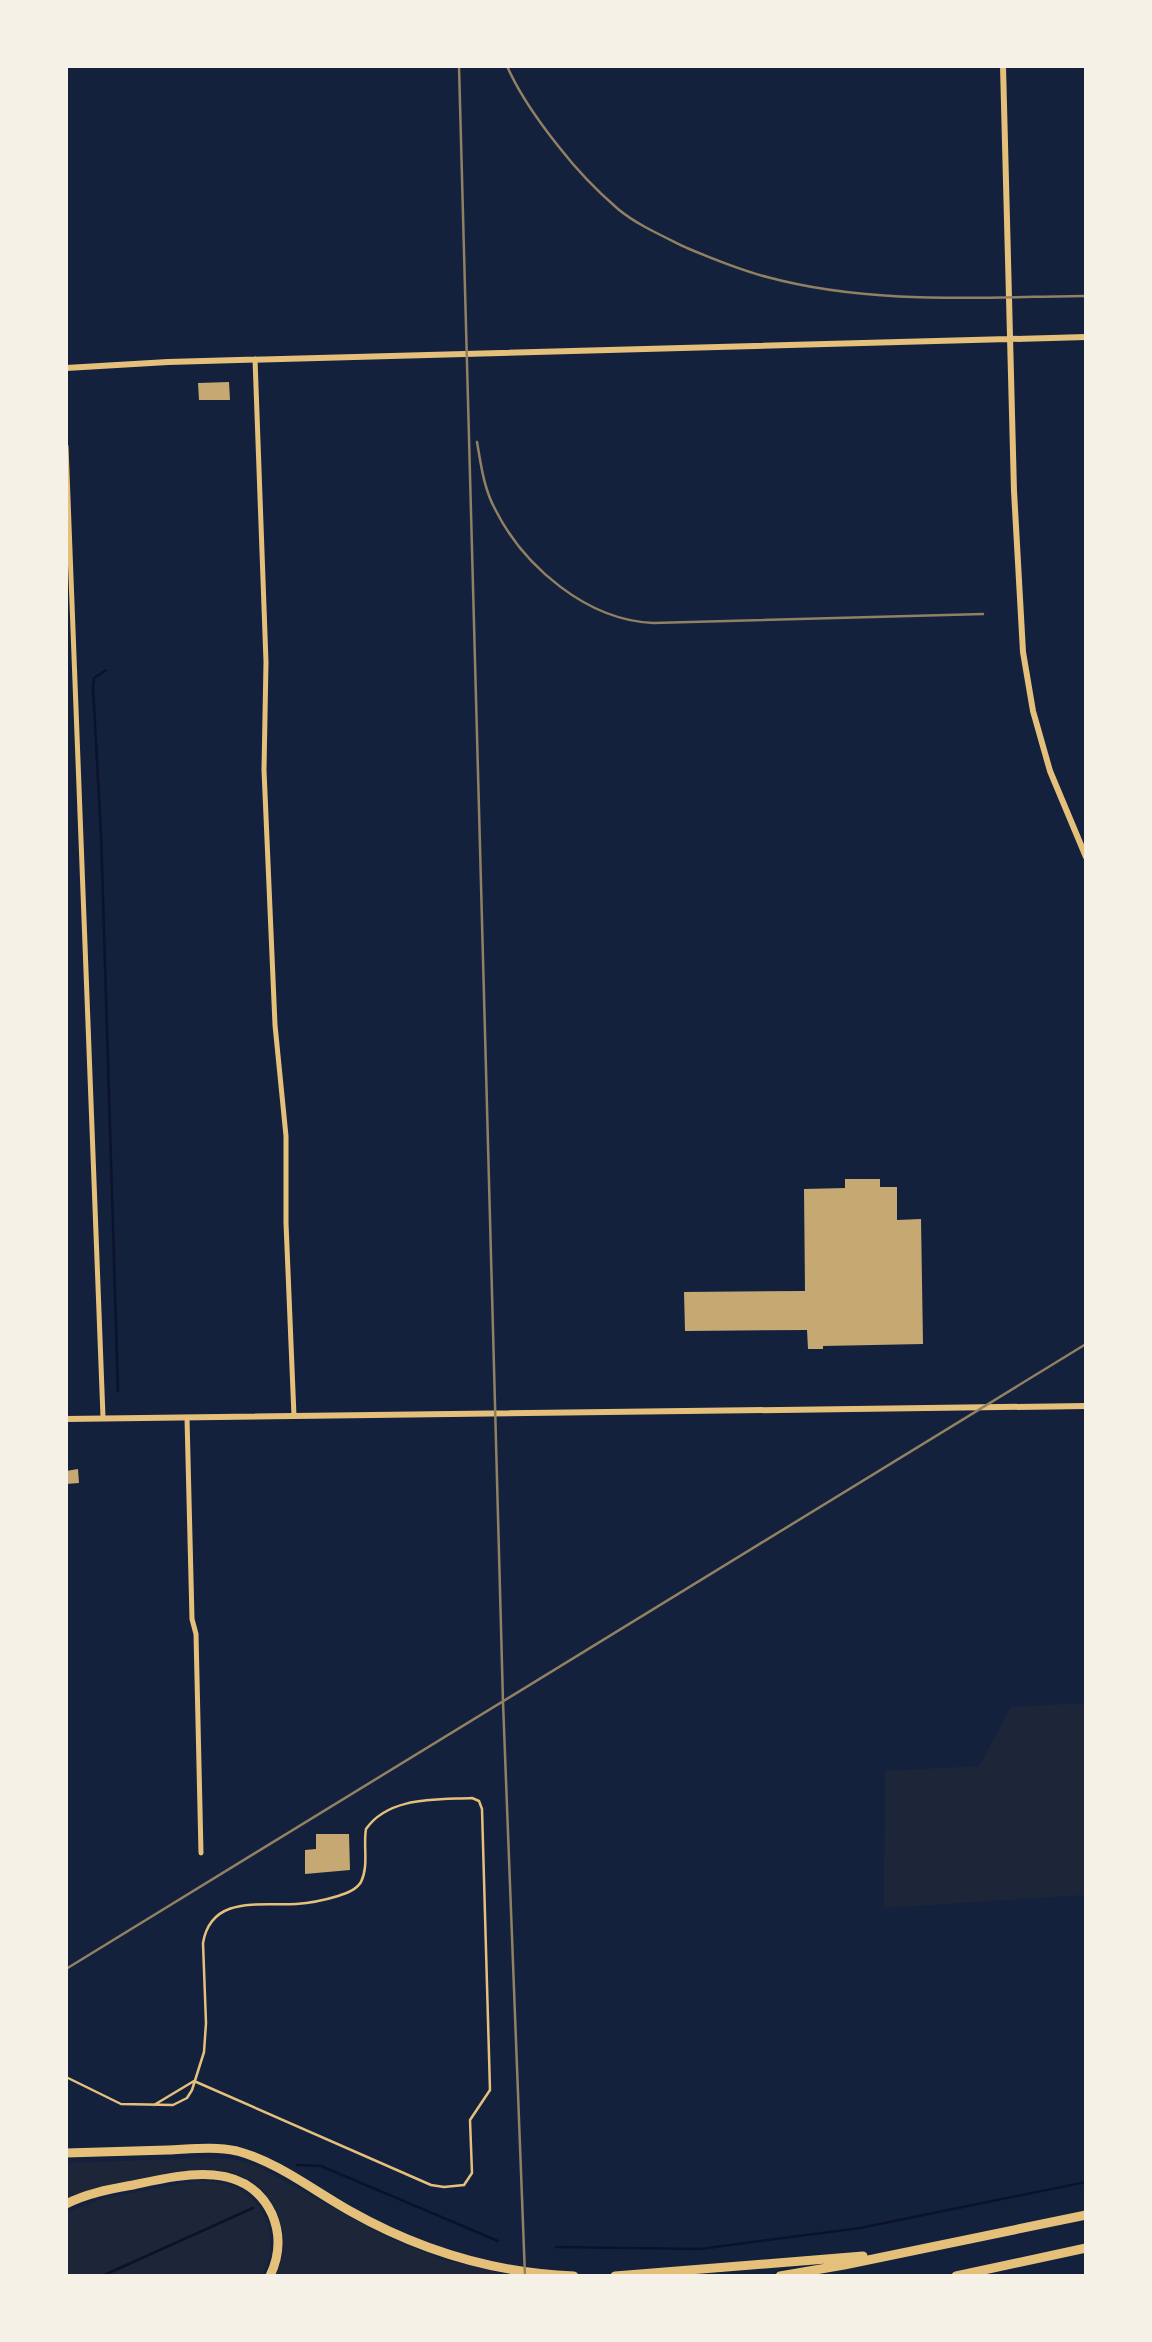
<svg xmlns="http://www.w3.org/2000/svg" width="1152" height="2342" font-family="Inter,sans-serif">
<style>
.green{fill:#1d2539}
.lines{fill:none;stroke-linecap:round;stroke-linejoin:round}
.stream{stroke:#0b132b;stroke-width:2.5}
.building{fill:#c6a872}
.service{stroke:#e5c07b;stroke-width:2.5}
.minor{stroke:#e5c07b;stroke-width:5}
.tertiary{stroke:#e5c07b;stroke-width:6}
.motorway{stroke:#e5c07b;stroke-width:9}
.rail{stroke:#918062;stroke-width:2.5}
</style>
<rect width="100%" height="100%" fill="#14213d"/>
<path class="green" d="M1085 1703V1895L884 1908 885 1771 979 1766 1011 1707Z
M203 2158 234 2159 259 2167 388 2238 441 2259 497 2272 498 2275H276C285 2256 286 2233 277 2213 251 2154 190 2169 139 2179 114 2184 90 2188 67 2198V2163Z
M194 2181C207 2181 220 2181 233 2186 268 2201 281 2243 262 2275H67V2212L105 2198Z"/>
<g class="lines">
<path class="stream" d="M106 670 94 678 93 688 101 833 118 1391
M297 2165 321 2166 498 2241
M556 2247 700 2249 860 2228 1086 2182
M102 2276 253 2208"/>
</g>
<path class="building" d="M229 382 230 400H199L198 383Z
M845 1179H880V1187H897V1220L921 1219 923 1344 823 1346V1349H808L807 1330 685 1331 684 1292 805 1291 804 1189 845 1188Z
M78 1469 79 1483 66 1484V1471Z
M316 1834H349L350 1870 305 1874V1850L316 1849Z"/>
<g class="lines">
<path class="service" d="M66 2077 121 2104 173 2105 187 2098 192 2090 204 2052 206 2023 203 1943C211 1895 260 1906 296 1904 310 1903 325 1900 338 1896 347 1893 356 1890 361 1882 369 1866 363 1846 366 1829 389 1796 437 1800 472 1798L479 1801 482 1809 490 2090 470 2120 472 2173 464 2185 444 2187 431 2185 194 2081 154 2105"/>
<path class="minor" d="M255 359 266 662 264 770 275 1025 286 1136V1223L294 1416
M66 446 103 1417
M187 1418 192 1619 196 1634 201 1853"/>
<path class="tertiary" d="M1003 66 1014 491 1023 652 1033 711 1050 771 1086 857
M66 368 168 362 1086 337
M66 1419 1086 1406"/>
<path class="motorway" d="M66 2153C100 2152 134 2151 168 2150 191 2149 215 2146 237 2151 278 2162 314 2191 350 2211 419 2250 495 2273 574 2276
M66 2204C87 2193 111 2189 133 2185 180 2175 246 2158 272 2214 281 2235 280 2255 270 2276
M615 2276 863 2256
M780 2276 844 2265 1086 2215
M956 2276 1086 2248"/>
<path class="rail" d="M459 66 503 1702 525 2276
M507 66C520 96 539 122 559 147 576 169 596 190 618 209 637 225 665 237 687 248 713 259 740 270 767 277 870 305 980 297 1086 296
M477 442C481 465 484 489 495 509 524 567 587 620 653 623L983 614
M66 1969 1086 1344"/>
</g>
<rect width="1152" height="2342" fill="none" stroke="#f6f1e7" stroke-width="136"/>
</svg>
